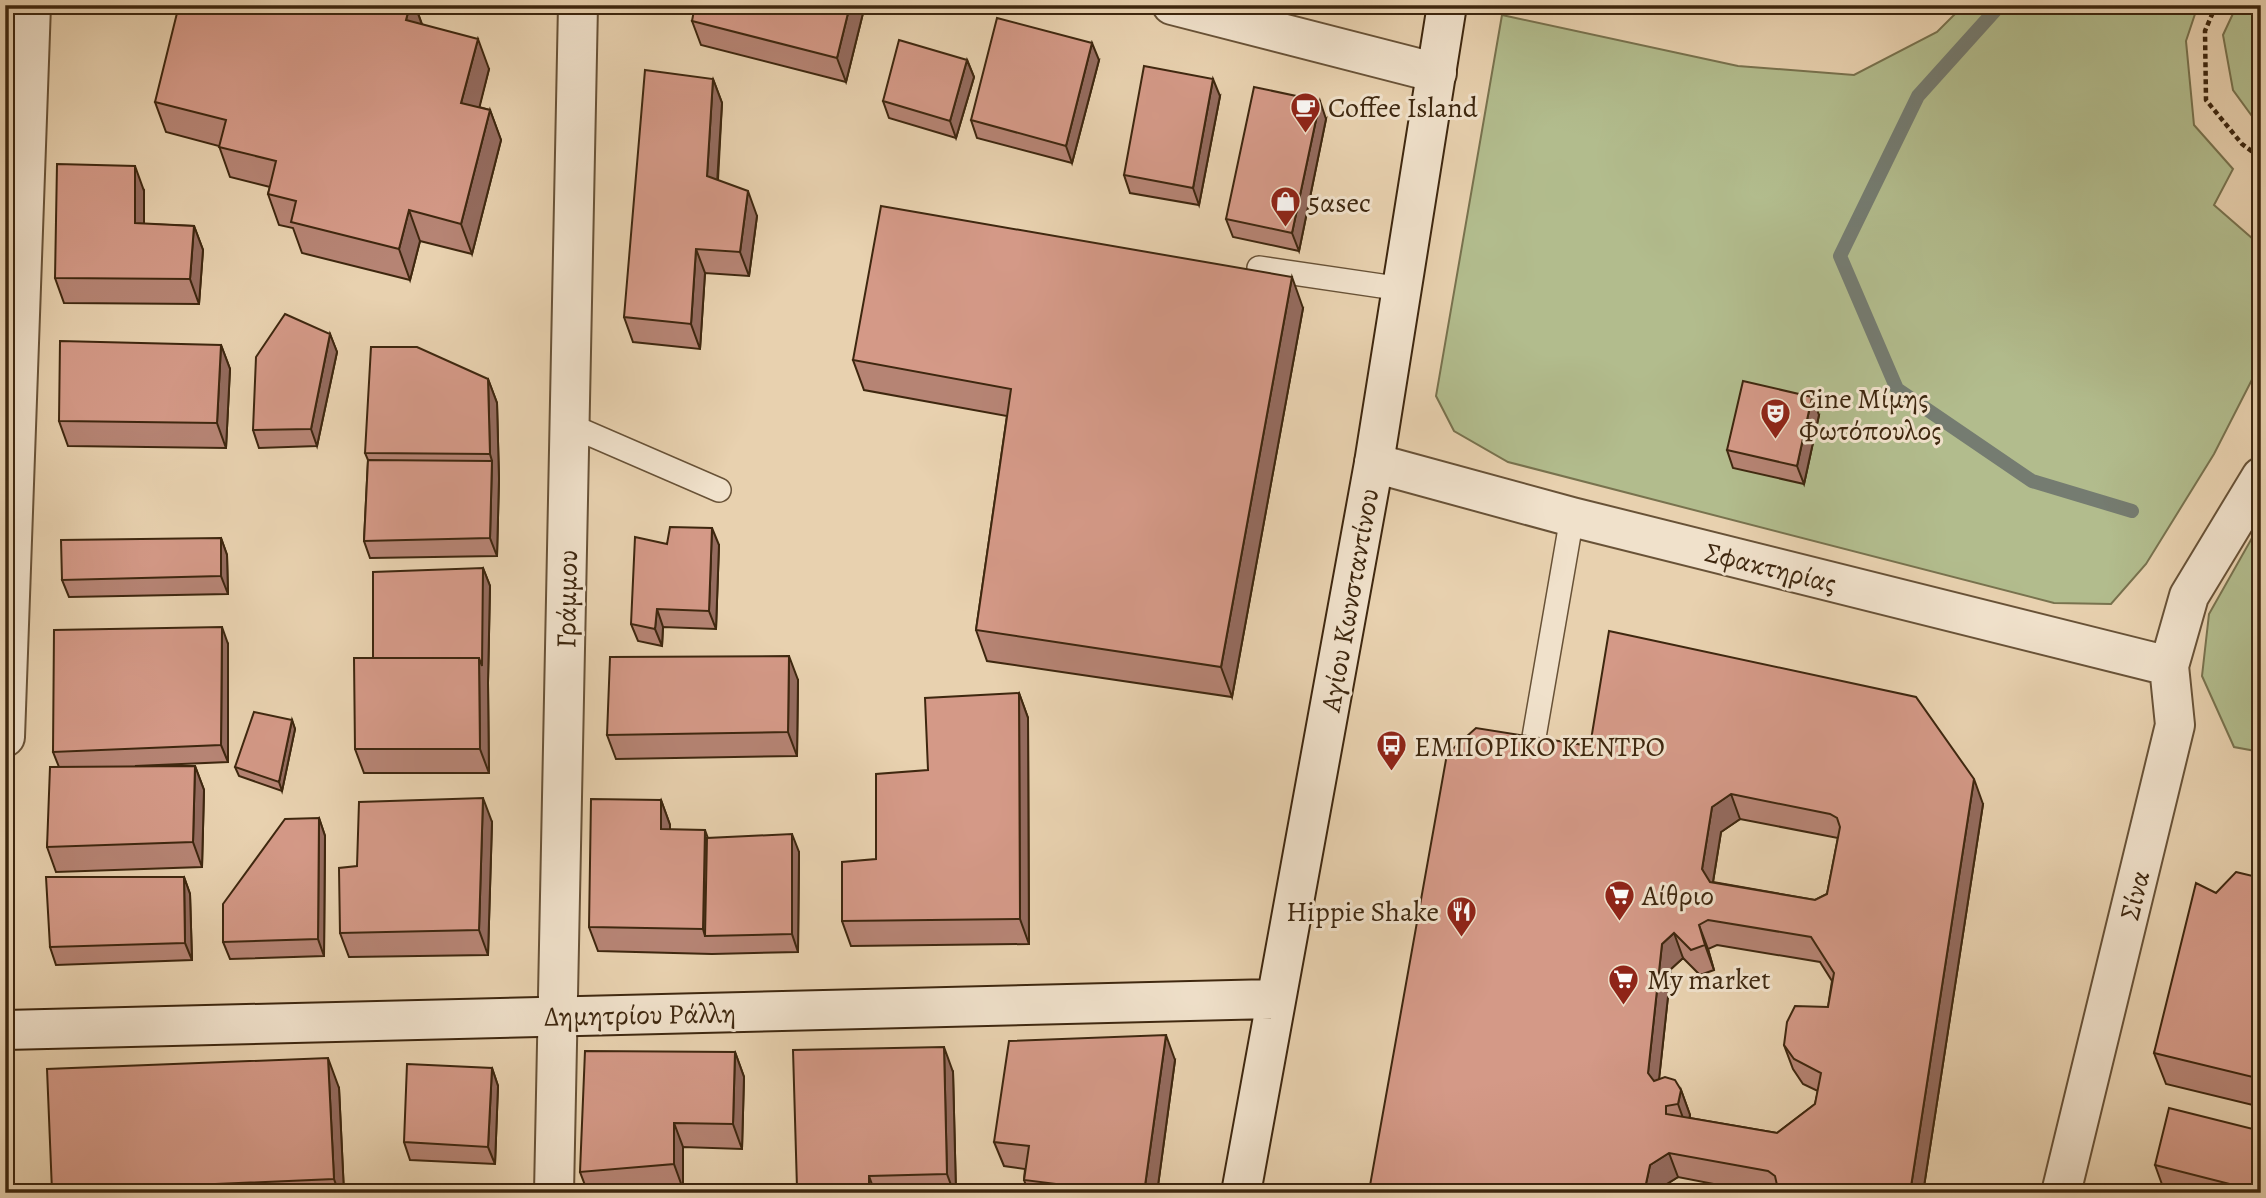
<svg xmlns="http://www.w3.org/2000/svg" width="2266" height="1198" font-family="Alegreya,serif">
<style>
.green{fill:#b2bc8d;stroke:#78724e;stroke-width:2}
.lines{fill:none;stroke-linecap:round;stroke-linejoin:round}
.stream{stroke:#757c71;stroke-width:14}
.lane-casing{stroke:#685237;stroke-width:26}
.street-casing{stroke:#685237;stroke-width:42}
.secondary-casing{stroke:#3e270f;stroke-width:42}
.path{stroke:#3e270f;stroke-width:4.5;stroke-dasharray:5 3.5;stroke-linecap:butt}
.lane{stroke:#f0e1cb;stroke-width:23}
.street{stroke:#f0e1cb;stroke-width:38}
.secondary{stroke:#f0e1cb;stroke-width:38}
.wall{fill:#b68474;stroke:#3e270f;stroke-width:2;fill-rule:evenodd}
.shaded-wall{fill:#946b5e;stroke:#3e270f;stroke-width:2}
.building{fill:#d49987;stroke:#3e270f;stroke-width:2;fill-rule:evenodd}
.labels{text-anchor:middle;stroke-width:6;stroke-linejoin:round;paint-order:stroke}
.poi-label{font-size:28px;fill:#3e270f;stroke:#f0e1cb;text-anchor:start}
.street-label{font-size:28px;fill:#3e270f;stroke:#f0e1cb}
</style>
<rect width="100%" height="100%" fill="#e8d1af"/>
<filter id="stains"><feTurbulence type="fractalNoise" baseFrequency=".00286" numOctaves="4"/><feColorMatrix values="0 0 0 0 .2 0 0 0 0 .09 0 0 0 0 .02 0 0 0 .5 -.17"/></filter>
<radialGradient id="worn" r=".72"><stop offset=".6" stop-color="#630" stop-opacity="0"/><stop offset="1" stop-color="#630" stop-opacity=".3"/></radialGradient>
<path class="green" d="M1964 5H2198L2186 41 2194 125 2233 169 2214 205 2261 246V362L2214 454 2146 564 2111 604 2054 603 1508 462 1454 431 1436 396 1502 15 1738 66 1854 75 1937 32Z
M2237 5H2261V116L2257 123 2233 90 2223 35Z
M2261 522V752L2234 747 2202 676 2209 614Z"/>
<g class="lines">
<path class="stream" d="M2000 5 1918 96 1840 256 1897 389 2032 481 2132 511"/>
<defs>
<path id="lane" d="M1259 268 1402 289
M569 425 719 490
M1529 766 1572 517"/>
<path id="street" d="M1172 5 1437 73
M1374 463 1572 517 2169 666
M5 737 31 5
M554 1193 578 5
M2061 1193 2175 725 2169 666 2189 596 2261 477"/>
<path id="secondary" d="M5 1030 1275 999
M1241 1193 1374 463 1447 5"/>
</defs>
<use href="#lane" class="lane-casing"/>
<use href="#street" class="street-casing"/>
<use href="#secondary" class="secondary-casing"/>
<path class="path" d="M2216 5 2205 31 2206 100 2242 144 2261 158"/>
<use href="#lane" class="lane"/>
<use href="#street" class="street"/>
<use href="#secondary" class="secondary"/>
</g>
<path class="wall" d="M415 5 422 24 489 69 479 107 490 110 501 140 472 254 420 241 410 280 302 253 293 228 279 225 268 194 270 187 230 177 219 146 166 132 155 102Z
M865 5 846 82 701 45 692 21Z
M967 60 974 77 956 138 889 118 883 101Z
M1099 60 1072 163 977 138 971 120Z
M713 79 722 103 718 180 757 216 749 276 705 273 700 349 633 342 624 317Z
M1220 96 1199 205 1130 193 1124 175Z
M1326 119 1299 251 1233 237 1226 219Z
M144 191V224L194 226 203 250 199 304 64 303 55 278Z
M1303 308 1232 697 987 661 976 630 1007 416 864 390 853 360Z
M330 334 337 352 317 446 259 448 253 430Z
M221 345 230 369 226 448 68 446 59 421Z
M488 379 497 403 499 479 497 556 370 558 364 541 368 460 365 453Z
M1819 415 1804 484 1733 468 1727 450Z
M221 538 227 555 228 594 69 597 62 580Z
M667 544 719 545 716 629 663 627 662 646 638 641 631 624Z
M483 568 490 586 488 683 489 773H364L355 749 373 658Z
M228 644V762L135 766H195L204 790 202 867 56 872 47 847 59 767 53 752Z
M798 680 797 756 616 759 607 735Z
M1019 693 1028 718 1029 944 851 946 842 921 876 859Z
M292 720 295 729 282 791 239 776 235 767Z
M1590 746 1983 804 1923 1193H1760L1678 1177 1659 1189 1658 1193H1369ZM1740 819 1838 838 1827 894 1815 900 1713 882 1721 832ZM1717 945 1820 962 1832 981 1828 1007 1784 1045 1793 1069 1803 1084 1818 1091 1815 1104 1777 1133 1690 1118V1115L1681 1090 1659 1079 1671 969 1683 958 1700 975 1714 970 1708 949Z
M661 800 670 825V830L707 838 799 852 798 952 712 954 598 951 589 927Z
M319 818 325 836 324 956 230 959 223 942Z
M492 822 488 955 349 957 340 933 357 866Z
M184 877 190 894 192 960 56 965 50 947Z
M2261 878V1107L2166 1084 2154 1053 2216 893Z
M735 1052 744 1077 742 1149 683 1147V1189L639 1193H588L580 1172Z
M1175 1060 1157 1193H1029L1024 1180 1025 1169 1004 1166 994 1142Z
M492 1068 498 1086 495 1164 410 1160 404 1142Z
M953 1072 956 1193H799L797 1188Z
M339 1088 344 1193H53L52 1191Z
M2261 1131V1193H2176L2164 1190 2155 1165Z"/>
<path class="shaded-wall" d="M410 5H415L423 28 406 20Z
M850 5H865L846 82 837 58Z
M478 39 489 69 473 133 461 103Z
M1092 43 1099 60 1072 163 1066 146Z
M967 60 974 77 956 138 950 121Z
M713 79 722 103 716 200 707 176Z
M1213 79 1220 96 1199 205 1193 188Z
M1320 101 1326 119 1299 251 1292 233Z
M490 110 501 140 472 254 461 224Z
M135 166 144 191V248L135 223Z
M748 191 757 216 749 276 740 252Z
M409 210 420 241 410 280 399 249Z
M194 226 203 250 199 304 190 279Z
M696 249 705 273 700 349 691 324Z
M1292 277 1303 308 1232 697 1221 667Z
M330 334 337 352 317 446 311 429Z
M221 345 230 369 226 448 217 423Z
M488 379 497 403 499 479 497 556 490 538 492 461 490 454Z
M1812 397 1819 415 1804 484 1797 466Z
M712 528 719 545 716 629 709 611Z
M221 538 227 555 228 594 221 576Z
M483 568 490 586 488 683 489 773 480 749 479 658Z
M657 609 663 627 662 646 655 629Z
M222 627 228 644V762L221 745Z
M789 656 798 680 797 756 788 732Z
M1019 693 1028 718 1029 944 1020 919Z
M292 720 295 729 282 791 279 782Z
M195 766 204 790 202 867 193 842Z
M1974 779 1983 804 1923 1193H1910Z
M1731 794 1740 819 1721 832 1711 894 1702 869 1712 807Z
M483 798 492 822 488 955 479 930Z
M661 800 670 825V854L661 829Z
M319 818 325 836 324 956 318 939Z
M705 830 714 855 705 936 703 929Z
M792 834 799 852 798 952 792 934Z
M184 877 190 894 192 960 185 943Z
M1699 925 1708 949 1714 970 1705 945Z
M1674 933 1683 958 1671 969 1657 1098 1648 1073 1662 944Z
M1166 1035 1175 1060 1157 1193H1144Z
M944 1047 953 1072 956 1193H954L947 1174Z
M735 1052 744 1077 742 1149 733 1124Z
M328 1058 339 1088 344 1193H339L334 1179Z
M492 1068 498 1086 495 1164 488 1147Z
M1681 1090 1690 1115 1687 1129 1678 1104Z
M674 1123 683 1147V1189L674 1164Z
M1669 1153 1678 1177 1659 1189 1658 1193H1644L1650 1165Z
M869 1176 875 1193H871L869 1186Z"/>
<path class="building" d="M179 5H410L406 20 478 39 461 103 490 110 461 224 409 210 399 249 291 222 296 201 268 194 276 161 219 147 226 120 155 102Z
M695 5H850L837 58 692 21Z
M997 18 1092 43 1066 146 971 120Z
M899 40 967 60 950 121 883 101Z
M1144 66 1213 79 1193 188 1124 175Z
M645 70 713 79 707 176 748 191 740 252 696 249 691 324 624 317Z
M1254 87 1320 101 1292 233 1226 219Z
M57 164 135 166V223L194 226 190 279 55 278Z
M881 206 1292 277 1221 667 976 630 1011 389 853 360Z
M285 314 330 334 311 429 253 430 256 357Z
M60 341 221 345 217 423 59 421Z
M371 347H417L488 379 490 454 365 453Z
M1743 381 1812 397 1797 466 1727 450Z
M368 460 492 461 490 538 364 541Z
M670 527 712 528 709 611 657 609 655 629 631 624 635 537 667 544Z
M221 538V576L62 580 61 540Z
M483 568 482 666 479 658H373V572Z
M222 627 221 745 53 752 54 630Z
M1609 631 1916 697 1974 779 1910 1193H1776L1777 1185 1775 1176 1768 1171 1669 1153 1650 1165 1644 1193H1370L1369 1191 1447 754 1476 728 1590 746ZM1731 794 1830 814 1837 818 1840 827 1827 894 1815 900 1710 882 1702 869 1712 807ZM1708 920 1811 937 1834 973 1828 1007 1795 1006 1787 1022 1784 1045 1794 1059 1821 1073 1815 1104 1777 1133 1666 1114V1106L1678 1104 1681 1090 1675 1080 1665 1077 1654 1081 1648 1073 1662 944 1674 933 1691 950 1705 945 1699 925Z
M789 656 788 732 607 735 610 657Z
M354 658H479L480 749H355Z
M1019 693 1020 919 842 921V862L876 859V774L928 770 925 698Z
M254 712 292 720 279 782 235 767Z
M195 766 193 842 47 847 50 767Z
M483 798 479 930 340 933 339 868 357 866 359 802Z
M591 799 661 800V829L705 830 703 929 589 927Z
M319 818 318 939 223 942V904L285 819Z
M792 834V934L705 936 707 838Z
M2236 872 2261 878V1079L2154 1053 2196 883 2216 893Z
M46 877H184L185 943 50 947Z
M1166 1035 1144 1193H1056L1057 1184 1024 1180 1029 1146 994 1142 1009 1041Z
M944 1047 947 1174 869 1176V1186L797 1188 793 1050Z
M585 1051 735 1052 733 1124 674 1123V1164L580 1172Z
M328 1058 334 1179 52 1191 47 1069Z
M407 1064 492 1068 488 1147 404 1142Z
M2169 1108 2261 1131V1192L2155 1165Z"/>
<defs>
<symbol id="cafe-pin" viewBox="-11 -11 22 30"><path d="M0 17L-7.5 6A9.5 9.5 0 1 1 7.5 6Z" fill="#8f2418" stroke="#f0e1cb"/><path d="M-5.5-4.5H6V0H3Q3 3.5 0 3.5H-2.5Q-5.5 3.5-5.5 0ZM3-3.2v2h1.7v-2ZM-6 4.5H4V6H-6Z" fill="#fff"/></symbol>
<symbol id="shop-pin" viewBox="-11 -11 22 30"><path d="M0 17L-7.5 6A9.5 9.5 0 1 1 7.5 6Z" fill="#8f2418" stroke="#f0e1cb"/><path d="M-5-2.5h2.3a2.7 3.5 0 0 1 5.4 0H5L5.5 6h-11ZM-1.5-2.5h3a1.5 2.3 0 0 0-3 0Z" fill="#fff"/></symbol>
<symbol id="theatre-pin" viewBox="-11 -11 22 30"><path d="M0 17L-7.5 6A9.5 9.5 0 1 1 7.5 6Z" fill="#8f2418" stroke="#f0e1cb"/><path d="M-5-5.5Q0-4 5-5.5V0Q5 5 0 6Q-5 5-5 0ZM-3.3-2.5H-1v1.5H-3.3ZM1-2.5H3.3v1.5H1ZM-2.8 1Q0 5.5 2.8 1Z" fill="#fff"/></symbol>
<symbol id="bus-pin" viewBox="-11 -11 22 30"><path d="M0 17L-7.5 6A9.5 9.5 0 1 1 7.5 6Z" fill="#8f2418" stroke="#f0e1cb"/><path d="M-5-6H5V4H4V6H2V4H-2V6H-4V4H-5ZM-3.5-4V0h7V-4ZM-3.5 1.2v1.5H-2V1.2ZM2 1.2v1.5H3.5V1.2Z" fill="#fff"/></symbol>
<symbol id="supermarket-pin" viewBox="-11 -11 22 30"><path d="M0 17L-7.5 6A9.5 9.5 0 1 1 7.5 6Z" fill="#8f2418" stroke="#f0e1cb"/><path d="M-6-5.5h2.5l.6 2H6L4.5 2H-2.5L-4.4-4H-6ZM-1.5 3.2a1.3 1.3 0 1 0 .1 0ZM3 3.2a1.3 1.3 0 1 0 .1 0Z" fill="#fff"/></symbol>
<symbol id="restaurant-pin" viewBox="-11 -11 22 30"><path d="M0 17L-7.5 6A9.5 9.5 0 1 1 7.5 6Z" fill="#8f2418" stroke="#f0e1cb"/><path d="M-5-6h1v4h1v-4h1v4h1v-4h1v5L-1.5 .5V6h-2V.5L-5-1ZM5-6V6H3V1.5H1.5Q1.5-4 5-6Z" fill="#fff"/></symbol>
</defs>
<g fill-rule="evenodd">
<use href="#cafe-pin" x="1288" y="90" width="35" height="47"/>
<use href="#shop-pin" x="1268" y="184" width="35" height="47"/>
<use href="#theatre-pin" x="1758" y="396" width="35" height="47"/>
<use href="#bus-pin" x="1374" y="728" width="35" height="47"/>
<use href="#supermarket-pin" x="1602" y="878" width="35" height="47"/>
<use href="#restaurant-pin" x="1444" y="894" width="35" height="47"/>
<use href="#supermarket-pin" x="1606" y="962" width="35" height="47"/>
</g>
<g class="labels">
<g class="poi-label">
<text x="1328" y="117">Coffee Island</text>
<text x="1308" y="212">5αsec</text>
<text x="1799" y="408">Cine Μίμης<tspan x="1799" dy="32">Φωτόπουλος</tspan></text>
<text x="1414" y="756">ΕΜΠΟΡΙΚΟ ΚΕΝΤΡΟ</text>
<text x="1642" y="905">Αίθριο</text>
<text x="1439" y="921" text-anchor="end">Hippie Shake</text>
<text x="1647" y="989">My market</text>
</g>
<g class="street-label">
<text transform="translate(1771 567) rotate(14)" y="10">Σφακτηρίας</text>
<text transform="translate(566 599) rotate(-89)" y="10">Γράμμου</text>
<text transform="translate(1349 600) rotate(-80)" y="10">Αγίου Κωνσταντίνου</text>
<text transform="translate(2134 895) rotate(-76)" y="10">Σίνα</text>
<text transform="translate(640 1014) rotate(-1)" y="10">Δημητρίου Ράλλη</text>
</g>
</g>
<rect width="2266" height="1198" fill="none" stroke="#e8d1af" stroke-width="28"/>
<rect x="7" y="7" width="2252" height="1184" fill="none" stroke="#3e270f" stroke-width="3.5"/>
<rect x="14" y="14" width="2238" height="1170" fill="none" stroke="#3e270f" stroke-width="2"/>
<rect width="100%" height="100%" filter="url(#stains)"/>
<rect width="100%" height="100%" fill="url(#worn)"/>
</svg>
